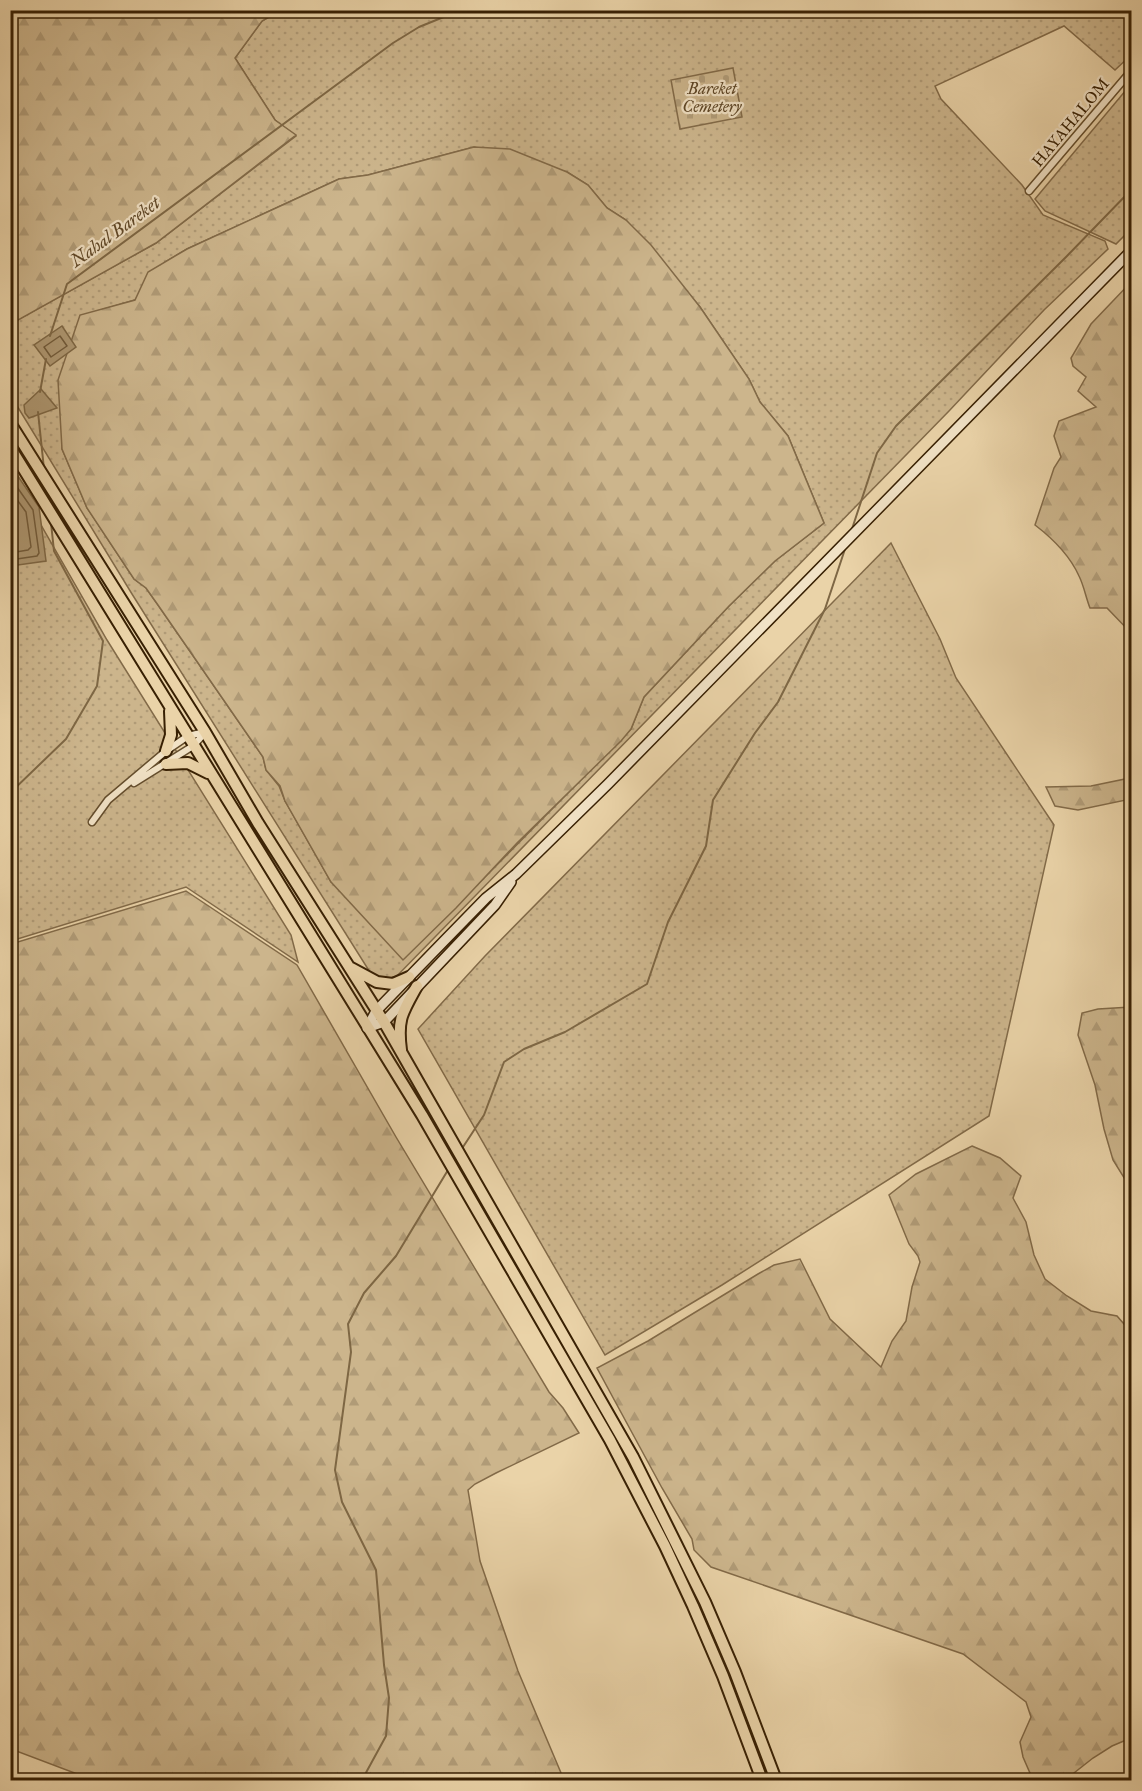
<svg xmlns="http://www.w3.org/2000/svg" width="1142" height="1791" font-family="'IM FELL Great Primer',serif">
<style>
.grass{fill:url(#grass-dots);stroke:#826a48;stroke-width:1.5;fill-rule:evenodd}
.forest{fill:url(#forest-firs);stroke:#826a48;stroke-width:1.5}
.cemetery{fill:url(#cemetery-stones);stroke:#826a48;stroke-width:1.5}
.water{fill:#ad9670;stroke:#7e6744;stroke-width:1.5}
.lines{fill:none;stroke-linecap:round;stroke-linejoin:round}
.shore{stroke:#725b3a;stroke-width:1.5}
.stream{stroke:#7e6744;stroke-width:2}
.street-casing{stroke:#644d2c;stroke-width:9}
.secondary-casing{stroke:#382003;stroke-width:12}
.primary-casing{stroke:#382003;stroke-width:14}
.street{stroke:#f1e2c6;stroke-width:6}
.secondary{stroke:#f1e2c6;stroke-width:9}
.primary{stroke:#ead3a8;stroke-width:10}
.labels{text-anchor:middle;stroke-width:4.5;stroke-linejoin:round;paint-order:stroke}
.park-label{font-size:16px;font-style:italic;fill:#5d4525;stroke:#f1e2c6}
.street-label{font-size:16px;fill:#382003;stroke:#f1e2c6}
.water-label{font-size:18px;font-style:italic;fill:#614929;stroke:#f1e2c6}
</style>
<defs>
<pattern id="grass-dots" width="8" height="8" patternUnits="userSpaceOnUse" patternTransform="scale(1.5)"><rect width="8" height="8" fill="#ccb58c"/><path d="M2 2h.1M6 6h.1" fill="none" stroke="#b09b77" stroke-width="1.8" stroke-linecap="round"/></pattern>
<pattern id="forest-firs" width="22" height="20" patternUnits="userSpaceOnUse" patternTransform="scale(1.5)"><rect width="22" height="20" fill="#ccb58c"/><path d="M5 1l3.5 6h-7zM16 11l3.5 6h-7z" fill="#b09b77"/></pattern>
<pattern id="cemetery-stones" width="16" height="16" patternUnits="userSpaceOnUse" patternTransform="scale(1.5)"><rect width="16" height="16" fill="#ccb58c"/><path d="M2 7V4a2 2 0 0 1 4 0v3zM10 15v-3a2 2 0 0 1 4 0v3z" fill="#b09b77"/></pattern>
</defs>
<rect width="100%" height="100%" fill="#ead3a8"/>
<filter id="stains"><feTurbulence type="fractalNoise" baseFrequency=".00333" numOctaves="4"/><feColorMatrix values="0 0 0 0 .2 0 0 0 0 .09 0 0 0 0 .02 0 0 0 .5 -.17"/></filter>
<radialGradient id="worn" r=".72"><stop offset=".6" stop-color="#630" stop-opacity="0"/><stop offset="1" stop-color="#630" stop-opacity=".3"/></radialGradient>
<path class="grass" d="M864 10 1131 11V55L1115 70 1064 26 935 86 941 99 1022 185 1043 215 1105 241 1108 249 1044 310 949 411 393 980 373 977 132 594 11 396 10 324 156 243 296 136 275 120 235 58 262 21 279 11ZM474 147 567 172 588 185 607 208 626 220 700 307 749 379 760 402 788 436 824 523 775 561 729 606 644 697 631 729 476 886 331 882 285 801 279 786 266 770 263 757 158 605 146 588 134 579 87 508 62 449 80 316 135 300 165 262 187 249 339 179 368 175Z
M1131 84V229L1116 244 1045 211 1035 199Z
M10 471 107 640 291 935 298 962 186 887 11 941Z
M891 543 940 639 956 678 1054 825 989 1116 722 1285 605 1355 418 1029 485 956Z"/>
<path class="forest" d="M11 10 279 11 262 21 235 58 275 120 296 135 156 243 11 324Z
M474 147 510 149 567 172 588 185 607 208 626 220 651 245 700 307 749 379 760 402 788 436 824 523 775 561 729 606 644 697 631 729 621 741 517 843 456 908 403 960 331 882 285 801 280 786 266 770 263 757 158 605 146 588 134 579 87 508 62 449 58 380 80 315 135 300 148 272 187 249 339 179 368 175Z
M1131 282V633L1107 608H1090C1086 598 1084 586 1079 576 1070 556 1052 538 1035 525L1054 468 1061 457 1054 436 1059 421 1096 407 1078 391 1086 377 1073 366 1071 358 1091 324Z
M1130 778 1131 799 1078 810 1055 806 1046 787 1091 786Z
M186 891 297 965 396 1137 549 1392 563 1408 579 1433 496 1473 475 1484 468 1490 480 1561 518 1671 564 1780H93L11 1749V944Z
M1131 1007H1132L1131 1189 1113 1160 1104 1129 1095 1085 1078 1035 1082 1013 1098 1009Z
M972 1146 1000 1158 1021 1176 1013 1198 1026 1222 1034 1255 1045 1279 1067 1296 1091 1311 1117 1316 1131 1332V1738L1112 1746 1093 1758 1065 1780H1033L1023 1757 1020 1742 1031 1717 1026 1702 963 1654 711 1567 694 1550 692 1539 662 1488 597 1368 648 1341 758 1274 774 1265 800 1259 830 1319 881 1367 892 1341 906 1321 912 1287 920 1262 918 1256 909 1244 889 1195 916 1174Z"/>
<path class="cemetery" d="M733 68 742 117 680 129 671 80Z"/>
<path class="water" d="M62 326 76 347 50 366 34 345Z
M41 389 57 408 29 418 25 413 24 405Z
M11 466 39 507 46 561 11 566Z"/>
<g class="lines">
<path class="shore" d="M60 336 67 346 51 357 44 347Z
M10 477 33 510 39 553 37 556 10 560
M10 490 26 512 31 547 28 550 10 553"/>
<path class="stream" d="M844 10 880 16 897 10
M50 336 67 284 393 43 419 27 461 10
M40 392 46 359
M38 412 44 469
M851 532 877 453 896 426 1067 256 1132 189
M10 793 66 739 97 686 103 641 54 551 51 523
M461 1150 484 1115 504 1062 524 1049 565 1032 647 984 668 922 706 846 713 800 755 733 778 702 825 609 845 549
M362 1780 386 1736 389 1698 384 1665 376 1570 342 1502 335 1470 351 1352 348 1324 364 1293 396 1256 448 1170"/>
<defs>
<path id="street" d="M1029 191 1132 70
M134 783 193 746 204 734
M92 822 108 800 166 751 188 736 205 732"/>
<path id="secondary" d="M367 1028 376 1011 445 940 486 898 516 874 608 784 1132 250
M367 1028 384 1022 495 905 511 882"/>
<path id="primary" d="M10 423 205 732 258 823 384 1022 633 1457 705 1602 735 1672 776 1780
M10 447 422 1115 610 1440 665 1546 693 1606 723 1676 762 1780
M166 751 171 735 170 711
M166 764 188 763 208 773
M351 968 377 982 393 984 409 977
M401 1050C397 1019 402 1013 417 986"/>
</defs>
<use href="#street" class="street-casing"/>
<use href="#secondary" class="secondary-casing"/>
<use href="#primary" class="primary-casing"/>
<use href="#street" class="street"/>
<use href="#secondary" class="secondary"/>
<use href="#primary" class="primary"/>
</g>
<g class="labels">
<g class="park-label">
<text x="712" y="94">Bareket<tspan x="712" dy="18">Cemetery</tspan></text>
</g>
<g class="street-label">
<text transform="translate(1070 122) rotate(-50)" y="6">HAYAHALOM</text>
</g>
<g class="water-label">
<text transform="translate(115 232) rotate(-36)" y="6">Nahal Bareket</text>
</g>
</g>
<rect width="1142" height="1791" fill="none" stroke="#ead3a8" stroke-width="36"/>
<rect x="12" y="12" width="1118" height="1767" fill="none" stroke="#382003" stroke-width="3"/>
<rect x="18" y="18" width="1106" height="1755" fill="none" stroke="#382003" stroke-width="1.5"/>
<rect width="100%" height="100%" filter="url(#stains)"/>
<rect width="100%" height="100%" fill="url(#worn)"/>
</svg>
